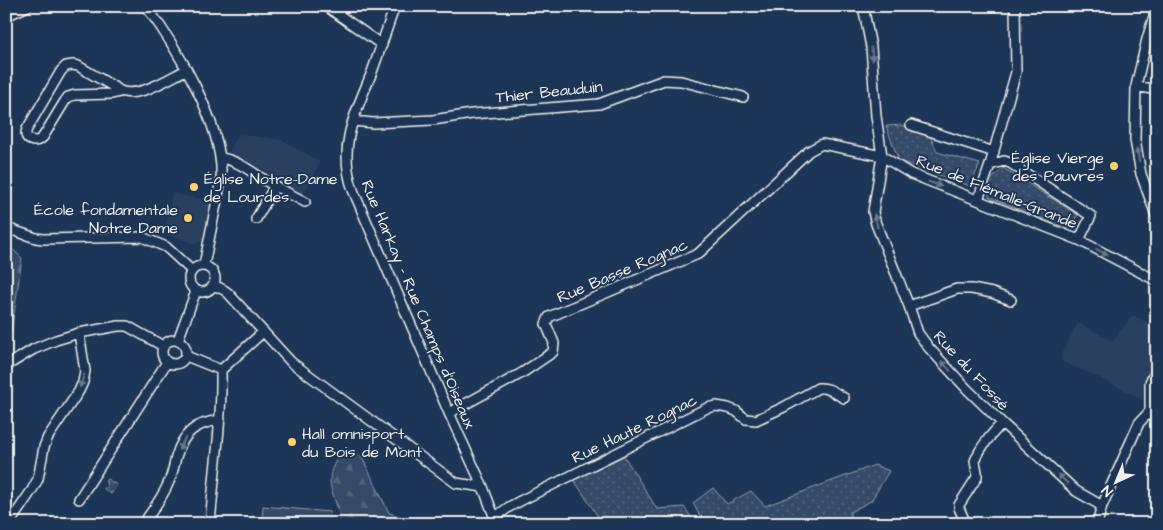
<svg xmlns="http://www.w3.org/2000/svg" width="1163" height="530" font-family="'Architects Daughter',sans-serif">
<style>
.built{fill:#2a4060}
.grass{fill:url(#grass-dots);stroke:#949ea8}
.forest{fill:url(#forest-firs);stroke:#949ea8}
.pitch{fill:#354a67;stroke:#949ea8}
.lines{fill:none;stroke-linecap:round;stroke-linejoin:round}
.minor-casing{stroke:#f4f1e8;stroke-width:12}
.minor{stroke:#1d3557;stroke-width:9}
.oneway{fill:#68778a}
.poi-dot{fill:#ffd166;stroke:#1d3557;stroke-width:2}
.labels{text-anchor:middle;stroke-width:4;stroke-linejoin:round;paint-order:stroke}
.street-label{font-size:16px;fill:#f4f1e8;stroke:#1d3557}
.poi-label{font-size:16px;fill:#f4f1e8;stroke:#1d3557;text-anchor:end}
</style>
<defs>
<pattern id="grass-dots" width="8" height="8" patternUnits="userSpaceOnUse" patternTransform="scale(1.25)"><rect width="8" height="8" fill="#354a67"/><path d="M2 2h.1M6 6h.1" fill="none" stroke="#53657d" stroke-width="1.8" stroke-linecap="round"/></pattern>
<pattern id="forest-firs" width="22" height="20" patternUnits="userSpaceOnUse" patternTransform="scale(1.25)"><rect width="22" height="20" fill="#354a67"/><path d="M5 1l3.5 6h-7zM16 11l3.5 6h-7z" fill="#53657d"/></pattern>
</defs>
<rect width="100%" height="100%" fill="#1d3557"/>
<filter id="ink" filterUnits="userSpaceOnUse"><feTurbulence type="fractalNoise" baseFrequency=".02" numOctaves="2"/><feDisplacementMap in="SourceGraphic" scale="10" xChannelSelector="R" yChannelSelector="G"/><feConvolveMatrix kernelMatrix="1 2 1 2 8 2 1 2 1" color-interpolation-filters="sRGB"/></filter>
<g filter="url(#ink)">
<path class="built" d="M239 134 282 140 320 162 314 173 315 174 303 195 229 152Z
M172 193 210 201 204 240 196 244 165 234Z
M1133 315 1157 328V356L1146 377 1143 400 1100 378 1061 361 1062 352 1078 323 1113 341Z"/>
<path class="grass" d="M901 125 930 135 937 152 980 164 970 186 899 161 886 126Z
M1003 168 1078 215 1068 229 989 197V182Z
M624 456 657 509 684 507 696 524H603L574 480Z
M875 465 889 471 871 501 850 512V524H704L693 503 713 488 727 504 751 491 765 506Z
M107 479 117 485 111 494 104 489 105 487 106 486 107 482H105Z"/>
<path class="forest" d="M6 243 22 258 11 334 6 339Z
M347 448 362 457 389 513 412 520 416 524H340C340 499 320 485 337 459 339 455 344 451 347 448Z"/>
<path class="pitch" d="M263 506 330 512 329 524H262Z"/>
<g class="lines">
<defs>
<path id="minor" d="M146 6C177 48 225 127 221 180L204 265
M326 6 382 45
M395 6C387 28 380 50 372 72 356 112 337 145 353 190L449 413 483 487 497 524
M863 6 871 47 876 116 882 156 911 174 1079 240 1157 281
M1157 6 1147 39 1136 86 1135 140 1141 174 1157 218
M6 16 28 6
M1136 86 1157 90
M120 92 112 94 75 95 68 97 65 101 43 137C36 145 22 140 27 129L61 71 66 66 73 65 78 66 116 88C133 103 169 78 186 70
M353 121 373 123 433 120 472 114 599 104 664 80 681 81 743 97
M911 125 994 152
M221 158C241 161 256 176 273 185 284 191 294 196 305 202
M990 165 1004 161 1010 163 1091 216 1079 240
M978 200 990 165 1016 72 1015 6
M256 219 275 186
M6 228 36 238 43 239 142 237 166 247 191 270
M189 279a13 13 0 1 1 26 0a13 13 0 1 1-26 0Z
M214 285 224 290 228 293 291 362 456 483 483 487
M909 306 957 289H972L992 293 1011 300
M162 352a12 12 0 1 1 24 0a12 12 0 1 1-24 0Z
M178 340 196 291
M186 356 221 370 263 332
M6 366 34 349 56 340 79 333 118 326H127L163 346
M1157 369 1150 382V411L1157 422
M449 413 522 373 553 352 554 343 546 324 549 317 698 254 809 151 822 144 882 156 873 212 876 224 909 306 918 333 929 348 967 389 1002 423 1076 491 1102 506
M79 499 167 362
M494 518 509 507 522 500 707 408 716 406 728 408 736 411 746 419 756 420 784 407 818 388C829 387 835 393 844 398
M9 524 32 490 38 479 44 447 48 437 79 391 83 382 85 371 79 333
M143 524C152 511 162 498 168 484 172 476 174 466 176 457 183 433 195 423 220 420
M210 524C214 473 222 422 221 370
M966 524 959 508V505L977 477V472L975 461C980 447 992 434 1002 423
M1097 524 1102 506 1139 423 1150 411"/>
</defs>
<use href="#minor" class="minor-casing"/>
<use href="#minor" class="minor"/>
</g>
<defs><path id="oneway-solid" d="M-6-.8H1V-3.2L6.5 0L1 3.2V.8H-6Z" transform="scale(1.25)"/></defs>
<g class="oneway">
<use href="#oneway-solid" transform="translate(872 54) rotate(85)"/>
<use href="#oneway-solid" transform="translate(1138 155) rotate(-99)"/>
<use href="#oneway-solid" transform="translate(935 184) rotate(21)"/>
<use href="#oneway-solid" transform="translate(876 221) rotate(-104)"/>
<use href="#oneway-solid" transform="translate(1102 252) rotate(27)"/>
<use href="#oneway-solid" transform="translate(946 366) rotate(-132)"/>
<use href="#oneway-solid" transform="translate(82 381) rotate(107)"/>
<use href="#oneway-solid" transform="translate(182 444) rotate(117)"/>
<use href="#oneway-solid" transform="translate(1063 479) rotate(-136)"/>
</g>
</g>
<g class="poi-dot">
<circle cx="1114" cy="166" r="5"/>
<circle cx="194" cy="187" r="5"/>
<circle cx="188" cy="218" r="5"/>
<circle cx="292" cy="442" r="5"/>
</g>
<g class="labels">
<g class="street-label">
<text transform="translate(549 91) rotate(-6)" y="6">Thier Beauduin</text>
<text transform="translate(997 191) rotate(22)" y="6">Rue de Flémalle-Grande</text>
<text transform="translate(622 270) rotate(-23)" y="6">Rue Basse Rognac</text>
<text transform="translate(419 304) rotate(67)" y="6">Rue Harkay - Rue Champs d'Oiseaux</text>
<text transform="translate(972 370) rotate(47)" y="6">Rue du Fossé</text>
<text transform="translate(634 428) rotate(-26)" y="6">Rue Haute Rognac</text>
</g>
<g class="poi-label">
<text x="1104" y="163">Église Vierge<tspan x="1104" dy="18">des Pauvres</tspan></text>
<text x="204" y="184" text-anchor="start">Église Notre-Dame<tspan x="204" dy="18">de Lourdes</tspan></text>
<text x="178" y="215">École fondamentale<tspan x="178" dy="18">Notre Dame</tspan></text>
<text x="302" y="439" text-anchor="start">Hall omnisport<tspan x="302" dy="18">du Bois de Mont</tspan></text>
</g>
</g>
<rect width="1163" height="530" fill="none" stroke="#1d3557" stroke-width="25"/>
<rect x="12" y="12" width="1138" height="505" fill="none" stroke="#f4f1e8" stroke-width="2" filter="url(#ink)"/>
<g transform="translate(1116 482) rotate(224)" stroke="#1d3557" stroke-width="4" paint-order="stroke">
<path d="M0-4L9 19L0 12L-9 19Z" fill="#f4f1e8"/>
<text y="-8" font-size="14" font-weight="bold" text-anchor="middle" fill="#f4f1e8">N</text>
</g>
</svg>
